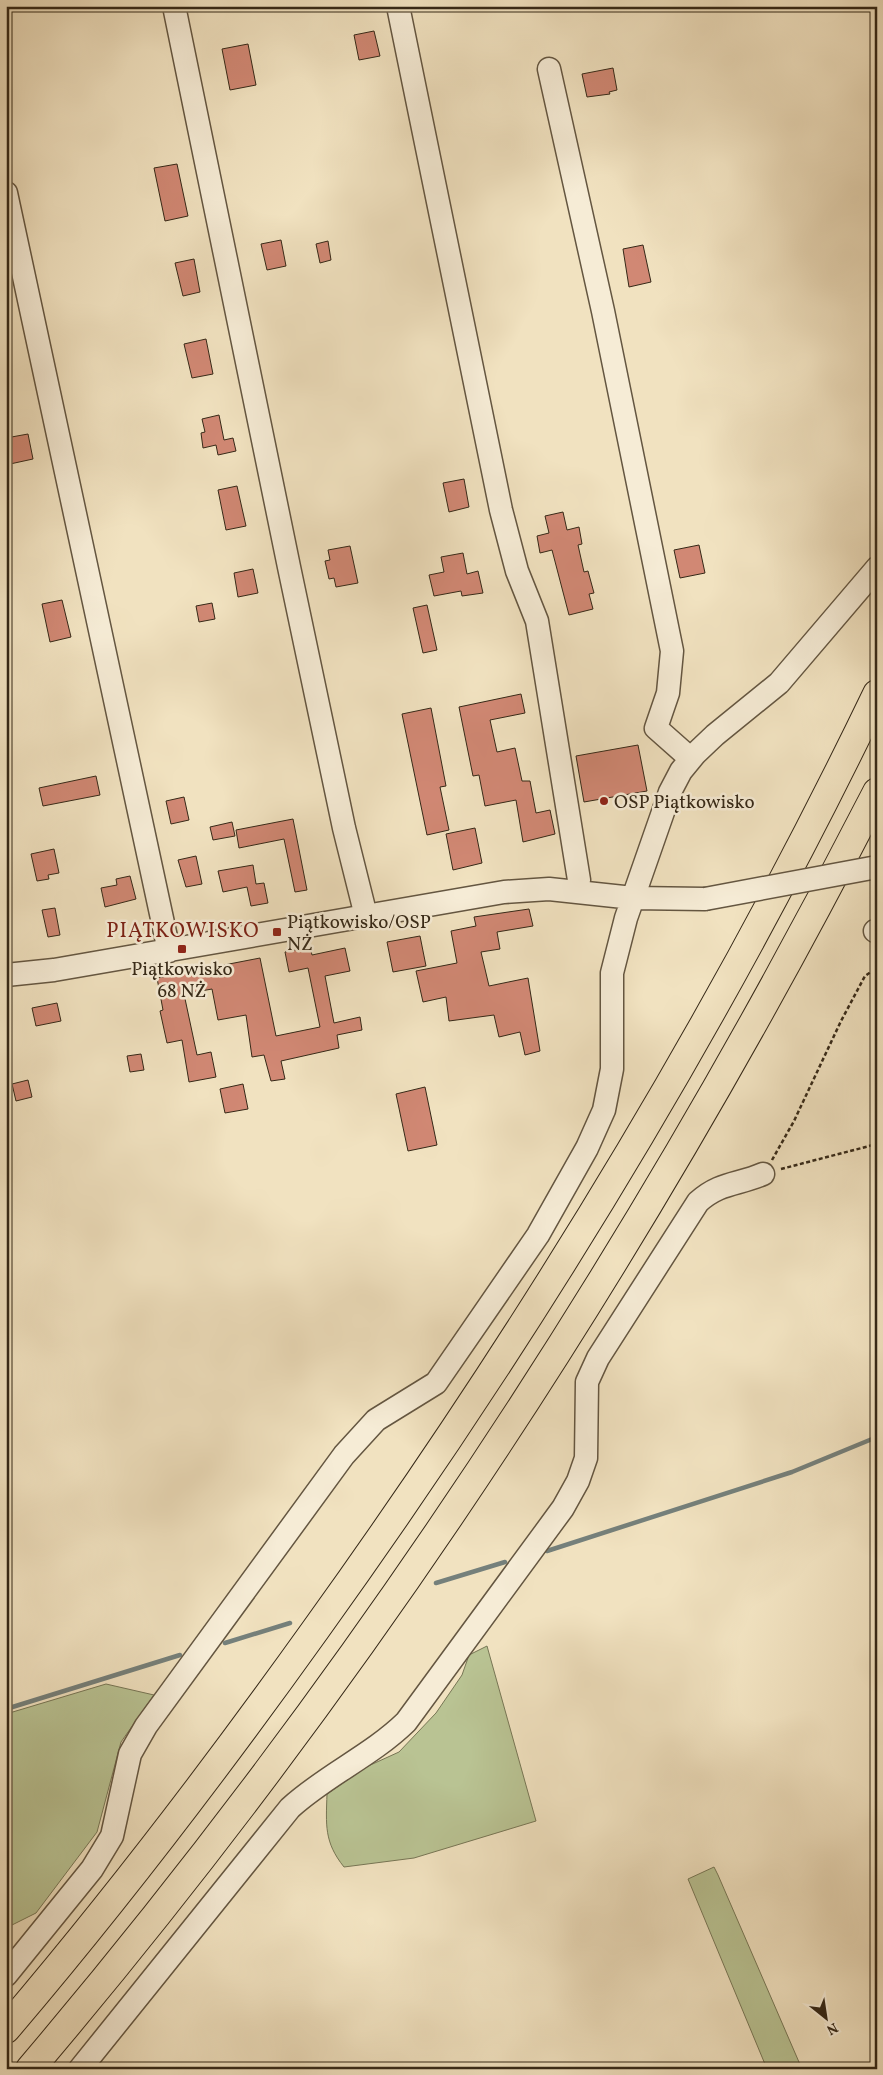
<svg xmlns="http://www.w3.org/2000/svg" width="883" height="2075" font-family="Vollkorn,serif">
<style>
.green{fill:#b9c393;stroke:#777655}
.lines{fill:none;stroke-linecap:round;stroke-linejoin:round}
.stream{stroke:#75807b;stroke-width:4.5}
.building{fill:#d18874;stroke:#352817}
.minor-casing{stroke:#645641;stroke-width:25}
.highway-casing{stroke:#352817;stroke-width:30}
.path{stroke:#352817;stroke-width:2.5;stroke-dasharray:4 2.5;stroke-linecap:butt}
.minor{stroke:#f6ecd6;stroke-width:22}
.highway{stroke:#f1e2c0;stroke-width:28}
.minor-bridge-casing{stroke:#645641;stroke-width:25;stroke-linecap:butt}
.minor-bridge{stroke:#f6ecd6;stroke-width:22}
.poi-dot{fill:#8f2418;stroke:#f6ecd6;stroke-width:2}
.labels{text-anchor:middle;stroke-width:5;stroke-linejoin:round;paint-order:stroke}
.poi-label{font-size:19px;fill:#352817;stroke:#f6ecd6;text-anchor:start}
.quarter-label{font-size:21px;letter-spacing:1px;fill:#7a1f14;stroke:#f6ecd6}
</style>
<rect width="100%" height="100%" fill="#f1e2c0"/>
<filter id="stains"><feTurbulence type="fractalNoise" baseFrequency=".004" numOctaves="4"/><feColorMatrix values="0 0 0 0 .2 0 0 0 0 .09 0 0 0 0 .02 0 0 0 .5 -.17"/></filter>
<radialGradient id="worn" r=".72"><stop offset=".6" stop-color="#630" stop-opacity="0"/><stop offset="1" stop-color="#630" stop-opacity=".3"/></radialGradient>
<path class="green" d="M487 1646 536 1821 414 1858 344 1867C324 1842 326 1825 327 1794L366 1767 399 1752 436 1713 462 1675 469 1655Z
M106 1684 154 1695 121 1742 97 1832 36 1913 6 1928V1714Z
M714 1867 718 1875 802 2069H767L688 1879Z"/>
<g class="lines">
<path class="stream" d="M547 1551 792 1472 877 1437
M436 1583 505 1562
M225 1643 290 1623
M6 1709 180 1655"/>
</g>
<path class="building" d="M374 31 380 56 359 60 354 35Z
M248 44 256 85 230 90 222 49Z
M613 68 617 90 609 92 610 94 587 97 582 74Z
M177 164 188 216 165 221 154 168Z
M281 240 286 266 267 270 261 244Z
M328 241 331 260 320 263 316 244Z
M643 245 651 282 629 287 623 249Z
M194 259 200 292 183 296 175 263Z
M206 339 213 374 192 378 184 344Z
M219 415 224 440 233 438 236 451 218 455 216 445 203 448 201 433 205 432 202 419Z
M28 434 33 459 10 464V461L6 462V438Z
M464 479 469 507 449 512 443 483Z
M237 486 246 526 226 530 218 490Z
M563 512 567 530 579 527 582 544 578 545 584 572 588 571 594 593 589 594 593 609 569 615 552 550 540 553 537 536 549 533 545 516Z
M699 545 705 573 680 578 674 550Z
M350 546 358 583 336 587 334 578 329 579 325 561 330 560 328 550Z
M463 553 467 574 478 571 483 593 462 596 461 591 434 596 429 575 444 572 441 557Z
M253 569 258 593 238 597 234 573Z
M62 600 71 637 50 642 42 604Z
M212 603 215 619 199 622 196 606Z
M427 605 437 650 423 653 413 608Z
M521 694 525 713 490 720 497 752 515 748 522 781H530L536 813 550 810 555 834 523 842 516 800 485 806 479 775 473 776 459 707Z
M431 708 446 786 440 787 449 830 427 835 402 714Z
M638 745 647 791 584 802 576 756Z
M96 776 100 795 43 806 39 788Z
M184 797 189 820 171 824 166 801Z
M293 819 307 890 295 892 284 839 239 848 236 830Z
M232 822 235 836 213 840 210 827Z
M475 828 482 863 453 870 446 834Z
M54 849 59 873 48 875 49 879 37 881 31 854Z
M196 856 202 884 186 887 178 860Z
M253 865 256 884 264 883 268 903 251 906 247 887 223 892 218 871Z
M130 876 136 899 105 907 101 888 117 885 116 879Z
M55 908 60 935 48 937 42 910Z
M529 909 533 926 497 932 500 949 481 952 489 986 528 978 540 1051 525 1055 520 1032 499 1037 494 1015 449 1021 446 997 423 1002 416 971 457 963 451 931 476 926 474 917Z
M420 936 426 966 393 972 387 942Z
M310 947 312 955 345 948 350 971 325 976 334 1023 360 1017 362 1030 337 1035 339 1048 281 1061 285 1079 271 1081 264 1055 252 1057 246 1015 218 1020 212 989 184 994 197 1055 211 1052 216 1077 189 1082 182 1040 167 1043 160 1011 163 1010 157 978 260 958 276 1036 320 1027 308 968 289 972 285 952Z
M57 1003 61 1021 36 1026 32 1008Z
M141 1054 144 1070 130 1072 127 1056Z
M28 1080 32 1097 16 1101 12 1084Z
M243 1084 248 1109 225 1113 220 1089Z
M425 1087 437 1145 408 1151 396 1094Z"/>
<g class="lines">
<defs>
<path id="minor" d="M174 6 289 567 344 828 366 916
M398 6 501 510 517 571 537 621 579 880
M549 69 603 311 672 651 668 693 656 728 691 759
M6 193 169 951
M875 931H877
M6 975 54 970 504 892 549 889 633 898 705 899
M6 1975 92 1869 112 1836 130 1754 146 1726 344 1455 376 1420 436 1383 538 1235 587 1148 604 1110 612 1069V973L626 918 670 792 681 771 695 754 715 735 779 683 877 568
M80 2069 290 1808C326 1775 371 1756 406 1722L563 1508 578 1481 586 1458 587 1382 598 1358 698 1202C720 1182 738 1185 763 1174"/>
<path id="highway" d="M6 2029C116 1900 218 1766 316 1629 528 1334 719 1022 877 694
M30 2069C361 1679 644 1247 877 792"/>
</defs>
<use href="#minor" class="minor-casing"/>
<use href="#highway" class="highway-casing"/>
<path class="path" d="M772 1160 794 1121 841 1021 865 976 877 968
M781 1169 877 1144"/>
<use href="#minor" class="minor"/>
<use href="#highway" class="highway"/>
<defs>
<path id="minor-bridge" d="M705 899 877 867"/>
</defs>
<use href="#minor-bridge" class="minor-bridge-casing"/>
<use href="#minor-bridge" class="minor-bridge"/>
</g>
<g class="poi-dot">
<circle cx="604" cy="801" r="5"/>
<rect x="272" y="927" width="10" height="10" rx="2.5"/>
<rect x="177" y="944" width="10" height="10" rx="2.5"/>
</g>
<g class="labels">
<g class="poi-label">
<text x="614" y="808">OSP Piątkowisko</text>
<text x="287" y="928">Piątkowisko/OSP<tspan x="287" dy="22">NŻ</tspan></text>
<text x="182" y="975" text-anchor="middle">Piątkowisko<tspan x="182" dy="22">68 NŻ</tspan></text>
</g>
<g class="quarter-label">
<text x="183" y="937">PIĄTKOWISKO</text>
</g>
</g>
<rect width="883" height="2075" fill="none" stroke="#f1e2c0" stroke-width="25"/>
<rect x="8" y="8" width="868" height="2060" fill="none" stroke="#352817" stroke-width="2.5"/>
<rect x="12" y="12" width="858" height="2050" fill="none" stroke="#352817"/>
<g transform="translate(826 2018) rotate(150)" stroke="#f6ecd6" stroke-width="4" paint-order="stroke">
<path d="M0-4L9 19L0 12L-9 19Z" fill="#352817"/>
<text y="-8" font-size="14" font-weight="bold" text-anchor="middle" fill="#352817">N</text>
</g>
<rect width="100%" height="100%" filter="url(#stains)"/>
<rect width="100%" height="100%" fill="url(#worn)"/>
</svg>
